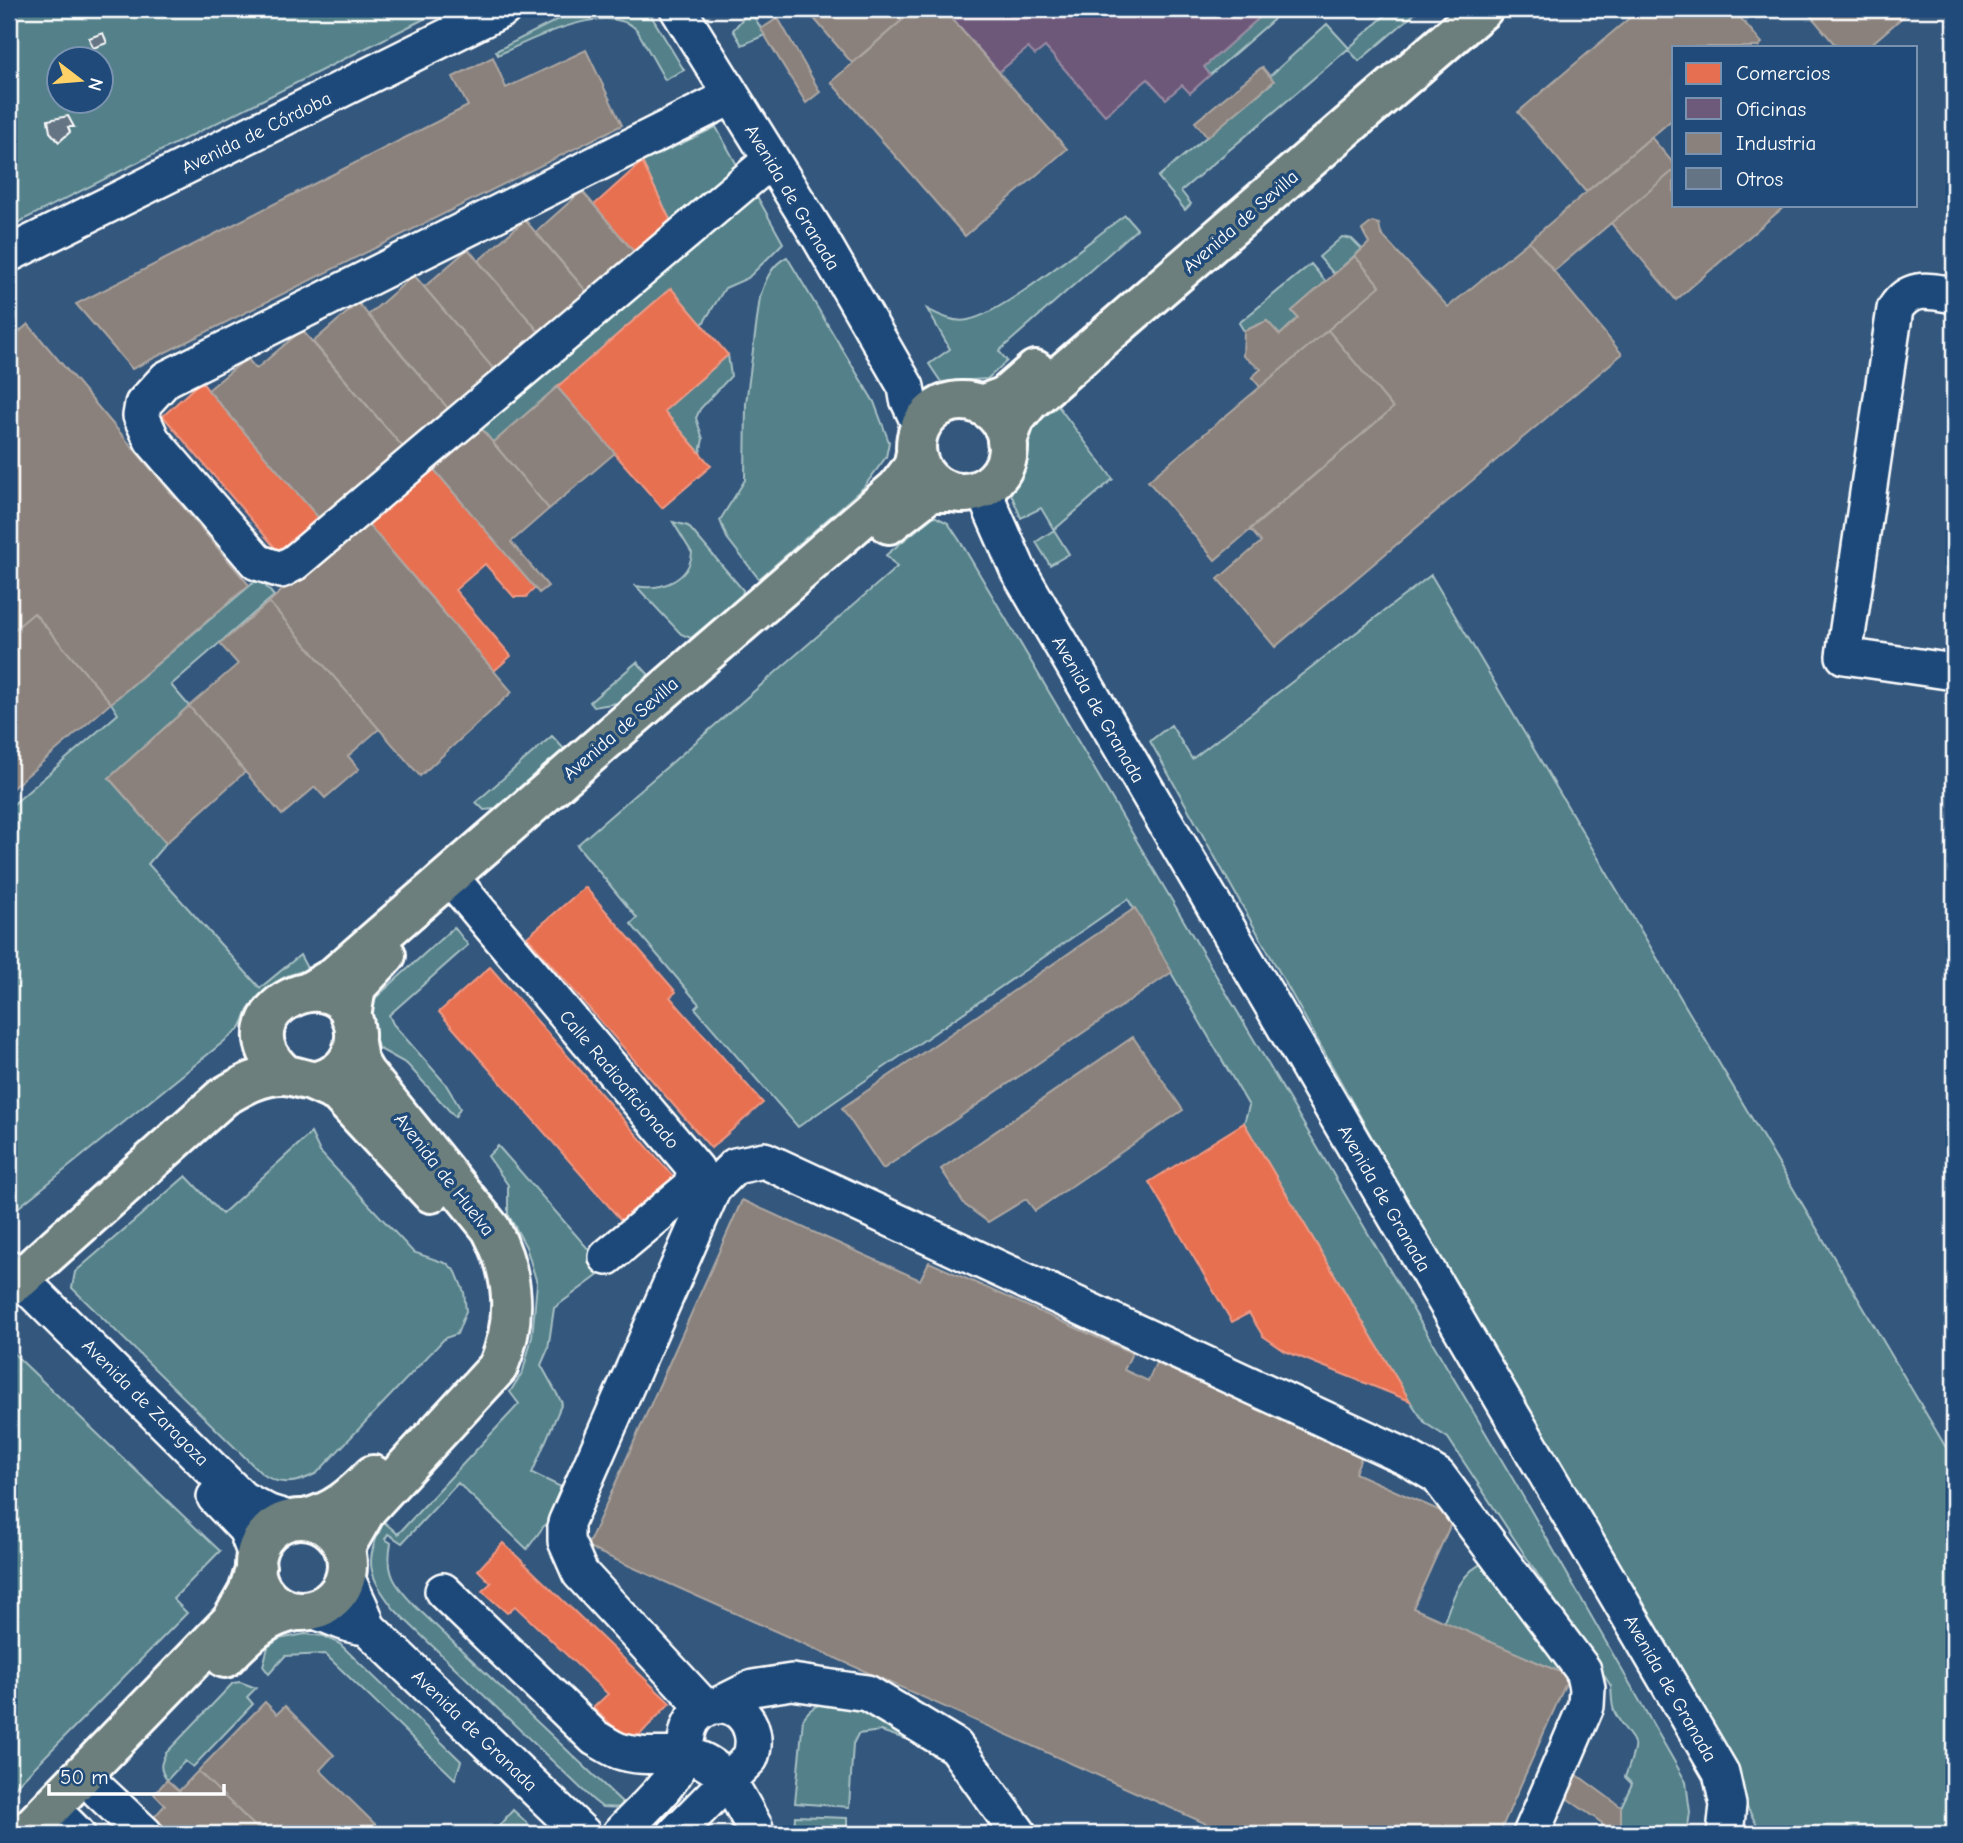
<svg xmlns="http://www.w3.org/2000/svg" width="1963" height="1843" font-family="'Comic Neue',sans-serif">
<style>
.green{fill:#528089;stroke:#a8c0c4;stroke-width:2;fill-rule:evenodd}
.shops{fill:#e76f51;stroke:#ee9a85;stroke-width:2}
.offices{fill:#6d597a;stroke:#998ba2;stroke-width:2}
.industry{fill:#8a817c;stroke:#ada7a3;stroke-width:2}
.building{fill:#657484;stroke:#fff;stroke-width:2}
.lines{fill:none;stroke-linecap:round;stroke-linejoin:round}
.minor-casing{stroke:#fff;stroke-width:40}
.major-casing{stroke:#fff;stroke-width:44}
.minor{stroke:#1f4a7a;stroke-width:35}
.major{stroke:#6c7f7c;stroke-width:38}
.labels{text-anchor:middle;stroke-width:7;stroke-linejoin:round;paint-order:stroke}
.street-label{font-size:19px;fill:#fff;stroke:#1f4a7a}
</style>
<rect width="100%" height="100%" fill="#34577d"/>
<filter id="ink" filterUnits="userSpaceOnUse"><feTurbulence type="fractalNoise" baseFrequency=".0143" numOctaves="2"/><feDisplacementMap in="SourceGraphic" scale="14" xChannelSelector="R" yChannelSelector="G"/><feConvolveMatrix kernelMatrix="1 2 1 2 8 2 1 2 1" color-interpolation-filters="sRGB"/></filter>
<g filter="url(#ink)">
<path class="green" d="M9 9H444L9 227ZM60 60H102V102H60Z
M570 9H647L684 70 665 80 637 30C608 0 530 40 498 55L496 51 571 13Z
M1269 9H1279L1273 20 1210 75 1204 67Z
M1392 9H1420L1359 61 1348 49 1181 191 1191 204 1185 210 1158 177 1273 82 1270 76 1327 24 1349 48Z
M750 10 765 35 742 45 733 30Z
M716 127 742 174 675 230 642 162Z
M754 191 783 243 748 278 725 288 702 325 670 289 493 443 479 426Z
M1125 215 1137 229 999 351 1007 361 987 379 941 382 929 364 950 349 927 309C939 315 954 323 968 320 1005 313 1090 240 1125 215Z
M1342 237 1352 239 1362 249 1334 274 1319 257Z
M787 257 874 402 889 442 886 457 863 488 759 579 727 538 720 520 745 480 746 403 760 297C765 281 771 265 787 257Z
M1311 264 1326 282 1292 311 1298 318 1280 335 1267 321 1244 331 1239 323Z
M728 355 731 376 700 409 696 418 703 439 700 453 664 411Z
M1058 406 1113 479 1054 530 1069 554 1050 565 1036 542 1054 530 1041 508 1021 518 1011 494 1026 431Z
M934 516 948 523 960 541 1514 1481 1686 1782 1690 1812 1687 1834H1621V1807L1632 1784 1625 1777C1642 1732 1634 1749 1615 1713 1611 1706 1612 1694 1611 1686L1448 1438 1425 1423 1410 1401 1244 1123 1249 1106 1128 899 798 1127 695 1008 699 1004 631 924 637 918 577 845 897 567 886 555Z
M673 522 688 526 743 590 742 596 691 638 681 634 636 586C660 591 689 581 692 553Z
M1431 575 1954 1461V1834H1756L1757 1825 1150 741 1171 725 1192 759Z
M259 578 274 596 171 685 189 706 109 778 166 843 148 864 260 988 300 955 308 970C282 974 263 988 248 1010 244 1017 244 1024 238 1030L9 1215V808L118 714 111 703Z
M637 662 649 675 617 703 594 707 590 702Z
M552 736 564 749 494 809 484 810 476 802Z
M454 927 468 945 389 1015 393 1024 445 1083 460 1108 455 1117 407 1064 378 1048 370 1015 371 1002Z
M311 1133 320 1152 413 1252 448 1264 456 1272 464 1292 466 1311 457 1334 445 1338 317 1473C297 1484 278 1487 260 1472L72 1288 75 1272 186 1176 222 1214Z
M498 1146 597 1259 604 1271 554 1308 548 1349 541 1365 562 1403 532 1473 565 1489 549 1519 527 1549 458 1483 402 1543 388 1534 385 1539 391 1543C385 1573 395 1585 415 1606L625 1805 623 1808 602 1807 593 1800 394 1609C368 1575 363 1561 384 1522L398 1534 519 1404 510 1392 523 1371 532 1337 537 1283 526 1247 508 1214V1185L488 1156Z
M9 1349 220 1551 173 1599 187 1613 9 1793Z
M1486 1562 1569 1676 1444 1622C1452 1599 1461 1570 1486 1562Z
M305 1634 324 1636 340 1644 461 1761 455 1779 325 1654 285 1656 269 1674 263 1666 268 1647 279 1639Z
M240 1682 256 1688 247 1697 253 1704 193 1767 185 1761 167 1780C159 1769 160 1764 166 1753L233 1683Z
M840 1702 914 1731 917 1743 881 1731 858 1734 853 1744 849 1807 795 1803 803 1719C813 1703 823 1703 840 1702Z
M513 1810 539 1834H502L496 1829Z
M795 1816 847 1818V1834H794Z"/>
<path class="shops" d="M642 162 675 230 640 259 594 205Z
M671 288 728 355 664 411 711 466 662 508 557 387Z
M201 381 208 390 324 524 277 550 163 416Z
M432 467 535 588 526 597H514L485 564 455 590 511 656 494 671 367 523Z
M585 887 676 992 670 997 763 1103 711 1148 527 937Z
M490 967 678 1182 627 1227 439 1012Z
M1244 1123 1410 1401 1285 1351 1263 1336 1249 1313 1232 1322 1149 1182Z
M503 1543 670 1703 632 1743 593 1708 608 1694 515 1606 507 1613 482 1591 491 1583 478 1570Z"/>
<path class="offices" d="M950 9H1269L1204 67 1210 75 1190 93 1182 85 1166 99 1148 79 1105 115 1045 47 1035 55 1028 48 999 72 946 12Z"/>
<path class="industry" d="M806 9H915L852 63Z
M915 9H943L1067 149 965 236 831 82Z
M1640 9H1733L1762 43 1758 47H1674V118L1586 192 1518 112Z
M1805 9H1912L1868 47H1837Z
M778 18 820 92 806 103 761 29Z
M586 50 622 125 132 369 76 304 468 106 453 77 493 57 506 88Z
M1262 67 1274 81 1207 137 1195 122Z
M1651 137 1674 164V170L1554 271 1529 241Z
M1674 170V205H1786L1676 300 1611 223Z
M582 191 640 259 593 299 536 232Z
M525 220 593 299 546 340 478 261Z
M1372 222 1379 224 1381 234 1448 307 1529 241 1622 354 1275 647 1218 579 1261 542 1250 529 1393 408 1328 330 1380 286 1355 256 1369 243 1362 230Z
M468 249 542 335 497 373 424 287Z
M1355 256 1380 286 1260 387 1252 377 1261 369 1243 356 1244 331 1267 321 1280 335 1298 318 1292 311Z
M414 275 497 373 452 413 368 315Z
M358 303 452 413 407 452 313 342Z
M28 324 249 585 111 703 34 613 9 634V341Z
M302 330 407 452 324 524 208 390 247 358 256 369Z
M1328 330 1393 408 1215 560 1148 481Z
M557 387 615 453 549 509 493 443Z
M479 426 549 509 511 542 548 586 539 593 432 467Z
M367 523 512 692 420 776 269 602 318 558 322 562Z
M269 602 379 729 348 756 359 769 325 798 315 787 282 815 189 706 238 664 220 644Z
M34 613 111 703 9 791V634Z
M189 706 245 772 166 843 109 778Z
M1135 908 1172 972 883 1169 842 1108Z
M1133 1037 1183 1110 1035 1211 1026 1199 988 1222 965 1205 941 1169Z
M742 1200 920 1280 929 1262 1132 1353 1124 1370 1148 1381 1156 1363 1362 1455 1355 1473 1454 1517 1413 1608 1569 1676 1499 1834H1229L587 1547Z
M265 1702 277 1714 285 1706 334 1755 320 1770 381 1830 377 1834H263L198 1771Z
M198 1771 263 1834H159L148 1824 165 1805 154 1794 167 1780 179 1791Z
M1576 1774 1621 1807V1834H1601L1602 1823 1565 1797Z"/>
<path class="building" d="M103 33 107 43 93 48 89 38Z
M68 116 74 127H68L70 132 59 142 50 132 48 120Z"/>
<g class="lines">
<defs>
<path id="minor" d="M678 9 820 238 906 387 908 399 921 427
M732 96 166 379 143 404 141 416 152 440 257 562 281 570 294 563 771 160
M9 254 503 9
M1954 295C1929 291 1910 285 1895 309L1844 656 1954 672
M982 488 1018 570 1721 1773 1728 1805 1725 1834
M461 890 696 1169 690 1188 607 1257
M9 1268 242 1499 269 1513 292 1520
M215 1497 246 1529 256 1555
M346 1575C352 1594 363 1607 367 1627L583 1834
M443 1591 595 1738C603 1742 611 1748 619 1751 662 1765 693 1738 728 1782 738 1795 746 1813 755 1828
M310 1610C331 1615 346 1626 367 1627
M717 1706 753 1688 792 1682 867 1693 955 1746 1019 1834
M706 1709 580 1573 566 1541V1523L713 1188 735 1166 764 1160 1406 1457 1438 1476 1583 1670 1587 1688 1586 1706 1531 1834
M99 1791 145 1834
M67 1824 77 1834
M620 1834C639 1812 671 1787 682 1759 688 1743 684 1726 698 1714 729 1688 764 1723 750 1758L675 1834"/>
<path id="major" d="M916 447a46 46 0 1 1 92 0a46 46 0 1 1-92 0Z
M981 405 1005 396 1035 370
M1007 441 1015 419 1029 402 1483 9
M889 524 930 492H949
M310 991 332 978 897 488 913 467 916 453
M351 1017 356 987 386 955
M311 1081 338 1093 431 1193
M9 1286 20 1279 223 1097C242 1086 260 1075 283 1075 302 1075 311 1089 334 1074 348 1066 356 1049 355 1033 350 949 211 1010 286 1075
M305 1519C335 1512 352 1496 373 1475
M255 1565a46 46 0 1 1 92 0a46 46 0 1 1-92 0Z
M344 1549 367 1509 498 1367C518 1319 515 1275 491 1229L365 1073 358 1061 355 1042
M225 1658C248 1635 264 1616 297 1611
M25 1834 232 1620 248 1592 256 1567"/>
</defs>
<use href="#minor" class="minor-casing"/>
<use href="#major" class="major-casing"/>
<use href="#minor" class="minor"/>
<use href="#major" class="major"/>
</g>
</g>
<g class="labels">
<g class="street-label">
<text transform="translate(256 132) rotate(-26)" y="7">Avenida de Córdoba</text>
<text transform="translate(793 197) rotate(59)" y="7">Avenida de Granada</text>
<text transform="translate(1240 221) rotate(-41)" y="7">Avenida de Sevilla</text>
<text transform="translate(1099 709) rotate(60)" y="7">Avenida de Granada</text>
<text transform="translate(620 728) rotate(-41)" y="7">Avenida de Sevilla</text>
<text transform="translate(620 1079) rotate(50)" y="7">Calle Radioaficionado</text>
<text transform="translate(445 1174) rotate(52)" y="7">Avenida de Huelva</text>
<text transform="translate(1385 1198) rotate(60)" y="7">Avenida de Granada</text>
<text transform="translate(146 1402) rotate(45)" y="7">Avenida de Zaragoza</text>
<text transform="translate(1671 1688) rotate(60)" y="7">Avenida de Granada</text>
<text transform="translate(475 1730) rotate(44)" y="7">Avenida de Granada</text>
</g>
</g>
<rect width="1963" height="1843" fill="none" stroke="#1f4a7a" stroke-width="35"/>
<rect x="18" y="18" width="1928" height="1808" fill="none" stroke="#fff" stroke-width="2.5" filter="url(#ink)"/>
<rect x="1672" y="46" width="245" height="161" fill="#1f4a7a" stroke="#7992af" stroke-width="2"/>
<rect x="1686" y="63" width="35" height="21" fill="#e76f51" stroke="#7992af" stroke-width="2"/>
<text x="1736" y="80" font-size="21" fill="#ffffff">Comercios</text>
<rect x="1686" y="98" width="35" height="21" fill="#6d597a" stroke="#7992af" stroke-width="2"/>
<text x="1736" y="116" font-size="21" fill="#ffffff">Oficinas</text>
<rect x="1686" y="133" width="35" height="21" fill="#8a817c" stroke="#7992af" stroke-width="2"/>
<text x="1736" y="150" font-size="21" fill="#ffffff">Industria</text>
<rect x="1686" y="168" width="35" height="21" fill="#657484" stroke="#7992af" stroke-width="2"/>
<text x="1736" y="186" font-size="21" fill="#ffffff">Otros</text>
<g transform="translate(80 80) rotate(106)"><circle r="33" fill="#1f4a7a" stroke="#7992af" stroke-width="2"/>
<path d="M0-5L12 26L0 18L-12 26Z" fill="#ffd166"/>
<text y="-10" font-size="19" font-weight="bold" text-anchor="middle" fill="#ffffff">N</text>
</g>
<path d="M49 1784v10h175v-10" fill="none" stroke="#ffffff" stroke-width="3.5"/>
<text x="60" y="1784" font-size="21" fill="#ffffff" stroke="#1f4a7a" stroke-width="5" paint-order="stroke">50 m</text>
</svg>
